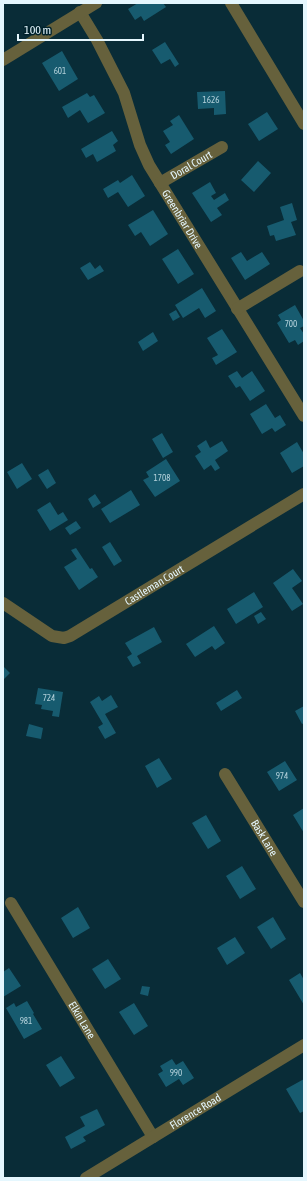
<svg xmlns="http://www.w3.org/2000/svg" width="307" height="1181" font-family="'Asap Condensed',sans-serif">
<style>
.building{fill:#175b6f}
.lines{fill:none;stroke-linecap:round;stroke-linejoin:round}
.minor{stroke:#66613c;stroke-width:12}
.labels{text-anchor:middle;stroke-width:3;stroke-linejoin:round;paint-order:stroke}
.number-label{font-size:9px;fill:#b2d0da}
.street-label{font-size:11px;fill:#e5f7fe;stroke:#00222c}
</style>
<rect width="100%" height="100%" fill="#092c37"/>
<path class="building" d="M138 3H163L166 7 144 21 141 16 135 20 128 9Z
M165 42 179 64 175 67 170 59 161 64 152 50Z
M62 51 78 79 59 91 42 63Z
M225 91 226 114 214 115V108L198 109 197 92Z
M87 93 90 97 94 95 105 113 88 123 80 110 68 118 62 107Z
M267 112 278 129 259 141 248 124Z
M179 115 194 139 171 154 165 145 170 142 163 131 173 125 170 121Z
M112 131 118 141 113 145 116 151 97 162 93 154 86 158 81 149Z
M258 161 271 173 254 192 241 180Z
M132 175 145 196 128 207 118 192 108 198 103 189 118 180 120 183Z
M210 182 216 193 211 196 214 200 225 193 229 200 217 208 222 215 211 222 192 193Z
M292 203 297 220 291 222 296 235 276 241 274 235 270 236 267 226 284 220 280 207Z
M153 210 168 234 150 246 141 232 135 236 128 225Z
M178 249 194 274 178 284 162 259Z
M241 252 247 261 262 252 270 264 245 280 231 258Z
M90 262 95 269 100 265 104 271 88 280 80 268Z
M202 288 216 311 205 318 199 308 183 318 175 305Z
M295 305 304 321V326L300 328 304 334V341L298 345 295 340 289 343 277 323 281 320 278 315Z
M176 310 180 317 173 321 169 314Z
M222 329 237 352 216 365 212 358 218 355 207 338Z
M153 332 158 341 143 351 138 342Z
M237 371 242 378 252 371 265 391 250 401 240 386 236 388 228 376Z
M266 404 275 418 280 415 286 425 275 432 272 428 262 434 250 414Z
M162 433 173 452 163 458 152 439Z
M206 440 210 448 222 441 228 451 215 460 220 468 215 471 211 465 204 470 195 456 201 452 197 446Z
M297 442 304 454V466L292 473 280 453Z
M166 459 180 481 155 497 143 480 149 477 146 472Z
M22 463 32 479 17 489 7 472Z
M48 469 56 483 47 489 38 475Z
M131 490 140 505 110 523 101 509Z
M95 494 101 503 93 508 88 499Z
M50 502 58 515 63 512 68 520 50 531 37 510Z
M76 521 81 528 70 535 65 528Z
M110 542 122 561 114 566 102 547Z
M76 548 90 569 92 568 98 577 79 590 64 567 77 559 71 550Z
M293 569 302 581 292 588 303 604 292 611 273 583Z
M254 592 263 607 236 624 227 609Z
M261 612 266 619 258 624 254 616Z
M214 626 225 643 215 650 212 646 195 657 186 644Z
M154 627 162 642 137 656 141 663 133 667 127 657 132 654 125 643Z
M3 666 10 673 3 680Z
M38 688 63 692 59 717 52 716 53 711 41 709 42 705 35 704Z
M237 690 242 698 221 711 216 703Z
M111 695 118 707 105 714 116 733 105 739 98 727 103 724 90 702 99 696 102 701Z
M304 706V723L302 724 295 711Z
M29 724 43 728 41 739 26 736Z
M159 758 172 779 157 788 145 766Z
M285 761 297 780 279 791 267 772Z
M304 808V833L293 815Z
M206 815 221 841 208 849 192 823Z
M242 866 256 889 240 899 226 876Z
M78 907 90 928 73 938 61 918Z
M273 917 286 939 271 949 257 927Z
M235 937 245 953 227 965 217 948Z
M108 959 121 979 105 989 92 969Z
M9 968 21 986 3 997V972Z
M300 973 304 980V1005L289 980Z
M142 986 150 987 148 996 140 994Z
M27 1001 34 1013 33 1014 42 1029 24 1039 6 1008 14 1003 16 1007Z
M134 1003 148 1026 134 1035 119 1012Z
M61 1056 75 1078 60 1087 46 1065Z
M172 1059 176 1065 183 1061 194 1078 183 1085 179 1079 166 1087 158 1074 163 1071 160 1066Z
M304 1079V1111L300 1113 286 1089Z
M97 1109 105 1125 83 1137 86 1141 71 1149 65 1137 85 1126 80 1117Z"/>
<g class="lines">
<g class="minor">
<path d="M231 3 304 124"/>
<path id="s1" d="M80 12 97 40 124 93 140 145 149 165 304 416"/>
<path d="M3 60 96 3"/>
<path id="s2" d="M160 183 222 147"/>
<path d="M237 309 300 271"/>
<path id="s3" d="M3 603 52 636 64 638 70 636 304 494"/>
<path id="s4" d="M225 774 304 902"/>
<path id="s5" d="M11 903 153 1137"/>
<path id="s6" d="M86 1178 304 1045"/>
</g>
</g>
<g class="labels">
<g class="number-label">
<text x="60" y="74">601</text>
<text x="211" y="103">1626</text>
<text x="291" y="327">700</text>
<text x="162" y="481">1708</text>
<text x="49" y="701">724</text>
<text x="282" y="779">974</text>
<text x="26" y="1024">981</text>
<text x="176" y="1076">990</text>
</g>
<g class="street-label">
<text dy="4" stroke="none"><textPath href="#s2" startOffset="36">Doral Court</textPath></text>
<text dy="4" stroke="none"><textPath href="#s1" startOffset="232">Greenbriar Drive</textPath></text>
<text dy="4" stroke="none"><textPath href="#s3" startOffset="176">Castleman Court</textPath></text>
<text dy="4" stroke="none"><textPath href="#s4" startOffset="75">Bask Lane</textPath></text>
<text dy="4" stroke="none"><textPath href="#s5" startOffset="137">Elkin Lane</textPath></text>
<text dy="4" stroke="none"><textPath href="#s6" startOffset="128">Florence Road</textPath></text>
</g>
</g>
<rect width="307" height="1181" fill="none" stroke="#e5f7fe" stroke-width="8"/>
<path d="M18 34v6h125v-6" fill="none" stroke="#e5f7fe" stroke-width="2"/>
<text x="24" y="34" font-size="12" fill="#e5f7fe" stroke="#00222c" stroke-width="3" paint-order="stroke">100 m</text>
</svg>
